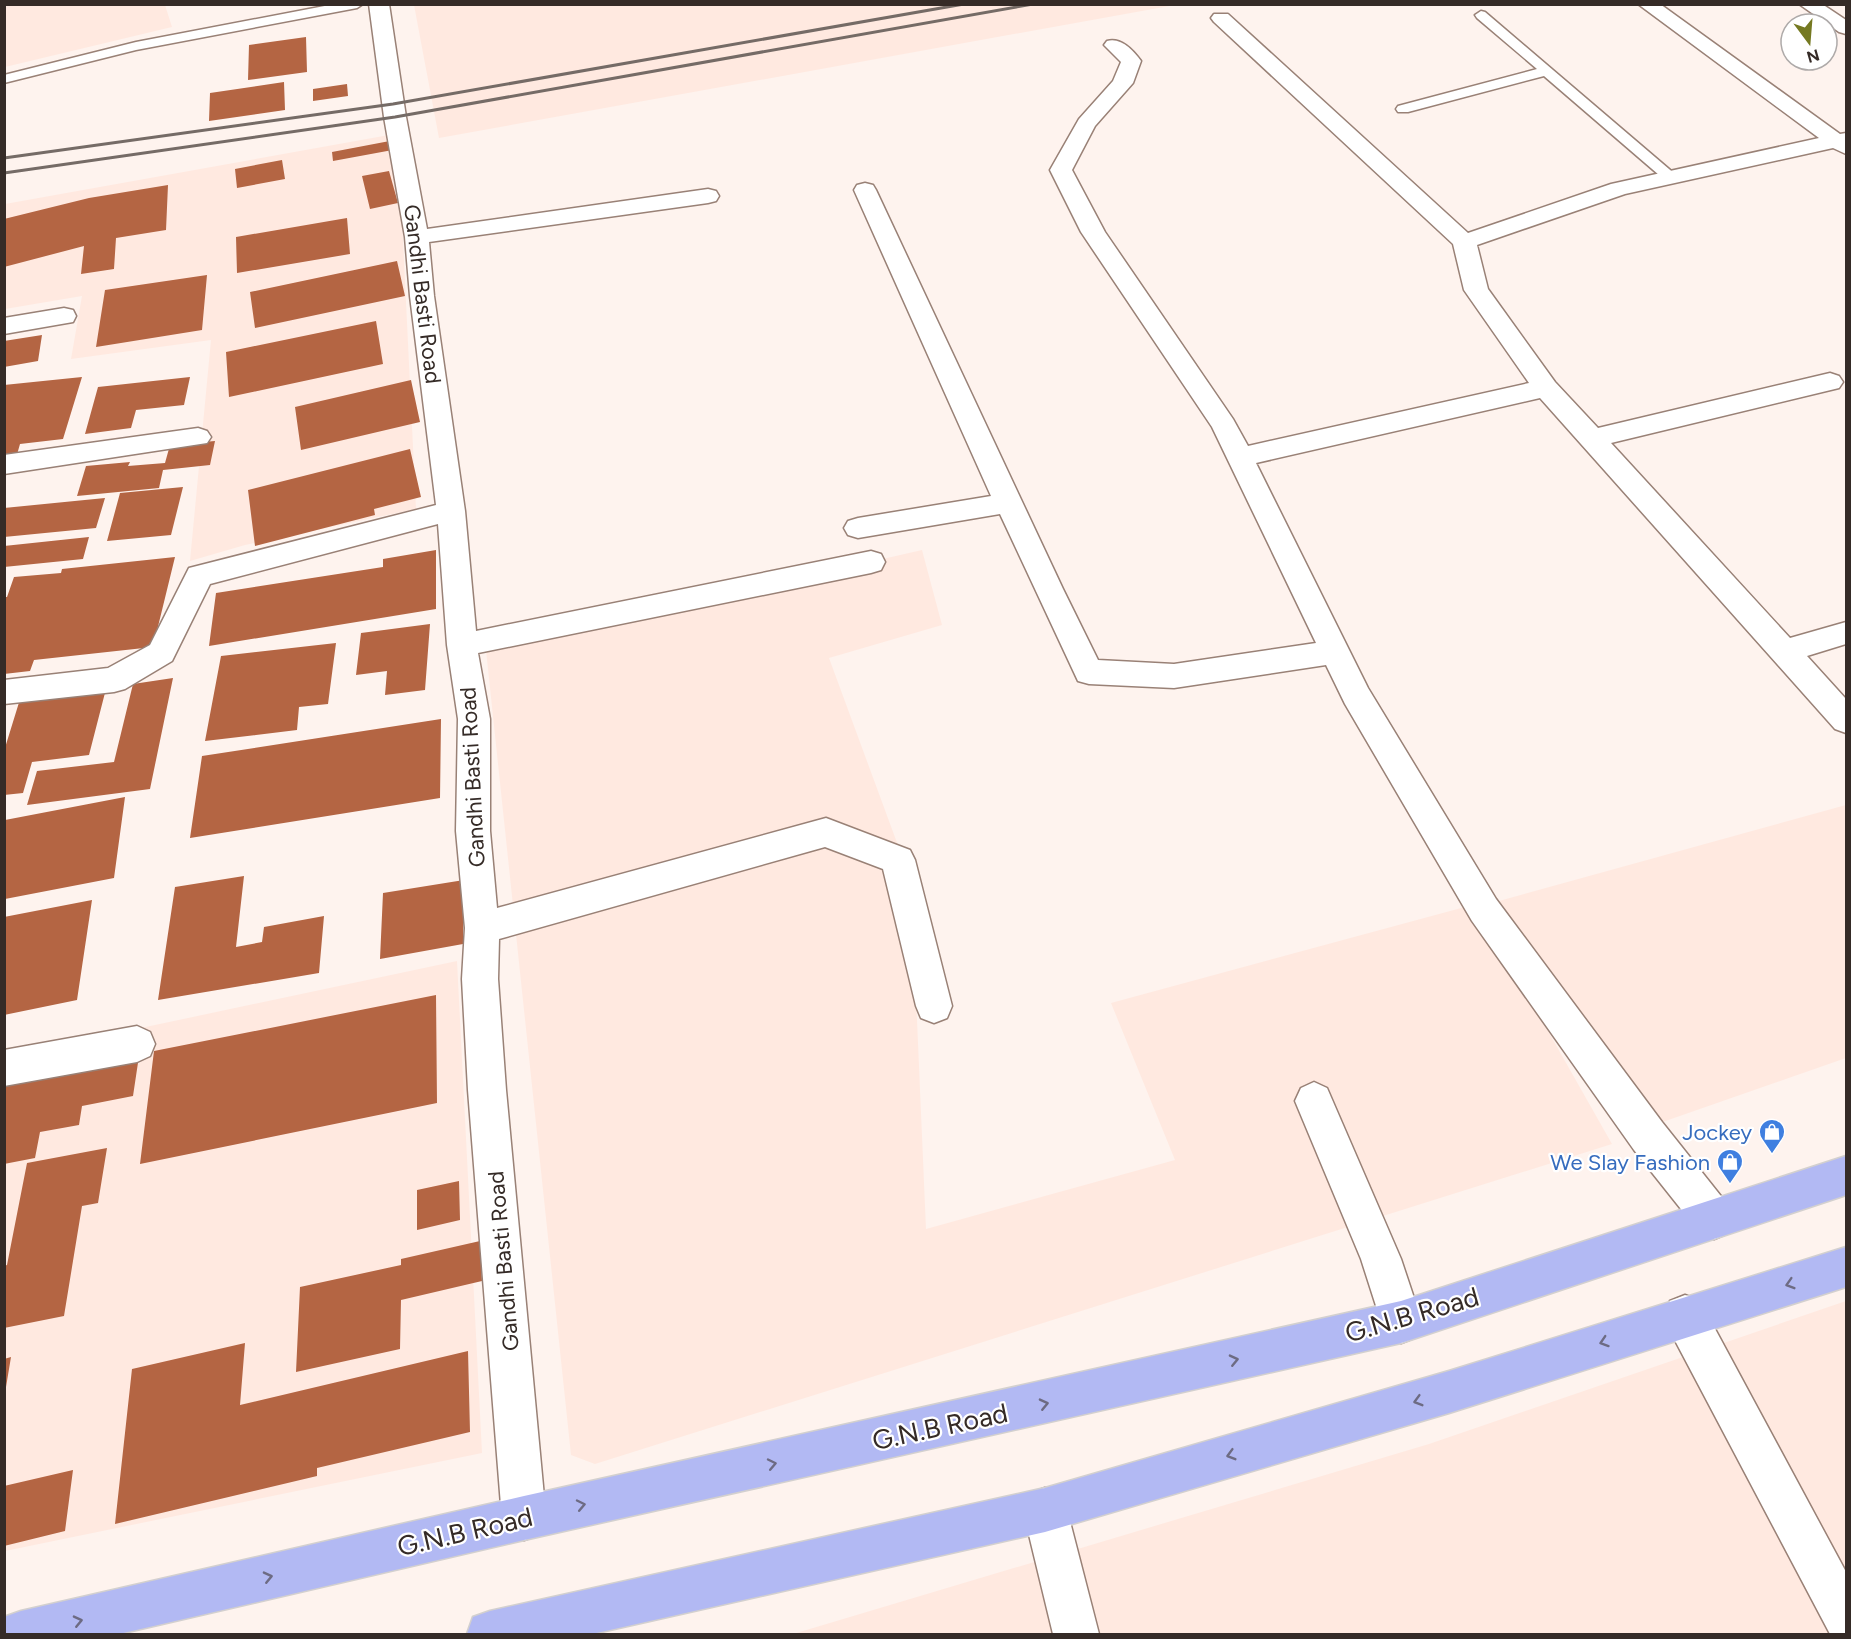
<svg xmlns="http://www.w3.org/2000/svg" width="1851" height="1639" font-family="Figtree,sans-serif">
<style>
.built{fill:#ffe9e0}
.building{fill:#b46543}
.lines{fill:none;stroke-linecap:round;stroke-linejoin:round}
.service-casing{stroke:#998176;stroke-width:3}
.minor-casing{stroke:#998176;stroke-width:3}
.primary-casing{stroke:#d3d0cf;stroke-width:3}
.service{fill:#fff;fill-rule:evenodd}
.minor{fill:#fff;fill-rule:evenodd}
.primary{fill:#b2b9f3;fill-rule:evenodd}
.rail{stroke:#756b66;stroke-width:3}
.oneway{stroke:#6d6b83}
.labels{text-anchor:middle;stroke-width:4.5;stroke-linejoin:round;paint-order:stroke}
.street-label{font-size:22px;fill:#352b27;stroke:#fff}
.shop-label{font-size:22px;fill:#366cbe;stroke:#fff;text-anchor:end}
.near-street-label{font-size:27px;fill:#352b27;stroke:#fff}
</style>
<rect width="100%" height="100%" fill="#fef3ee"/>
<path class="built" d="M4 5H165L172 27 5 67Z
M414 5V4L1175 5 439 138Z
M389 135 399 157 416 509 245 545 190 561 211 340 71 359 82 296 5 309V204Z
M922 550 942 625 829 658 896 840 922 898 914 950 926 1229 1175 1160 1111 1003 1476 904 1612 1144 595 1464 571 1455 486 650Z
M1846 805V1058L1634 1132 1499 901Z
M457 961 482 1453 5 1551 4 1057Z
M1846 1301V1634H793L1429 1444Z"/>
<path class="building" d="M306 37 307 72 248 80 249 45Z
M284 82 285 110 209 121 210 93Z
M347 84 348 96 313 101V89Z
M395 140 398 149 333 161 332 152Z
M282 160 285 179 237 188 235 169Z
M389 171 398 203 370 209 362 176Z
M168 185 166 230 116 238 114 269 81 274 84 246 4 267V219L89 198Z
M347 218 350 254 237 273 236 237Z
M397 261 405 296 255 328 250 292Z
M207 275 202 330 96 347 105 290Z
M376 321 383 364 229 397 226 352Z
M42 335 38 361 4 367V341Z
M82 377 63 439 20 444 16 458 4 459V385Z
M190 377 184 405 136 410 131 428 85 434 98 387Z
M411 380 420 422 301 450 295 407Z
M215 441 210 465 163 470 159 488 77 496 86 466 130 462 128 466 165 463 170 445Z
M410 449 421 497 374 509 375 515 255 546 248 490Z
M183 487 171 535 107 541 120 493Z
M105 498 96 528 4 537V508Z
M89 537 83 559 4 567V546Z
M436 550V609L209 646 216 593 383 567V559Z
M175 557 153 647 34 660 30 671 4 674V597H7L14 577 61 573 62 569Z
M430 624 425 690 385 695 387 671 356 675 361 633Z
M336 643 328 704 299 707 297 730 205 741 221 656Z
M173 678 150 789 27 805 37 771 114 762 133 684Z
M107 685 89 755 32 762 23 793 4 795V751L21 696Z
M441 719 440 798 190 838 202 756Z
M125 797 114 878 5 899V820Z
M244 876 236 947 262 942 264 927 324 916 319 973 158 1000 175 887Z
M464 880 463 944 380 959 383 893Z
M92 900 77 1000 4 1015V917Z
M436 995 437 1103 140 1164 154 1051Z
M139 1056 133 1096 82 1106 79 1125 40 1132 35 1158 4 1164V1080Z
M107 1148 98 1203 82 1206 64 1316 4 1328V1266L7 1265 27 1163Z
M459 1181 460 1220 417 1230V1190Z
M480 1241 482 1281 401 1300 400 1349 296 1372 300 1287 401 1265V1259Z
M245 1343 240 1405 468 1351 470 1432 317 1468V1476L115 1524 132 1369Z
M11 1357 6 1387H4V1359Z
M73 1470 65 1531 4 1546V1486Z"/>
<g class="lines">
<defs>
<path id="service" d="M335 4H363L357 8 136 50 4 83V75L136 42Z
M1481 11 1485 12 1676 175 1678 178 1676 181H1666L1544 76 1408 112H1398L1396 109 1398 106 1537 69 1477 18 1475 15Z"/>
<path id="minor" d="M369 4H389L406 117 427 229 708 189 716 191 719 196 716 201 708 203 429 242 434 296 465 511 476 631 871 551 881 554 885 562 881 570 871 573 478 653 490 719V831L497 908 826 818 910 850 915 860 952 1006 947 1018 934 1023 921 1018 916 1006 883 869 825 847 499 939 498 979 506 1090 546 1518 540 1534 524 1540 508 1534 502 1518 468 1090 462 979 465 928 456 831 458 719 447 645 438 524 210 584 172 661 125 689 114 692 4 704V680L108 668 150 645 189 568 436 505 410 296 405 237 384 117Z
M1638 4H1660L1840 134 1846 133V154L1833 148 1625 194 1477 245 1488 289 1555 382 1598 428 1830 373 1839 376 1843 382 1839 388 1611 443 1790 638 1846 622V644L1807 656 1846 699V733L1835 729 1540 398 1256 463 1368 688 1496 899 1662 1122 1728 1205 1734 1219 1728 1233 1714 1239 1700 1233 1634 1150 1472 921 1345 704 1326 665 1174 688 1089 684 1078 681 1000 514 858 538 848 535 844 528 848 521 858 518 991 496 854 190 857 185 865 183 873 185 876 190 1063 589 1098 660 1174 664 1316 643 1212 427 1081 232 1050 170 1079 119 1113 81 1121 62 1104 45 1107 41C1121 37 1133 50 1141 61L1133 83 1095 126 1072 170 1105 232 1233 419 1248 446 1529 383 1464 290 1453 244 1214 22 1211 18 1214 14H1228L1468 233 1611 184 1819 138Z
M1799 4H1822L1846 20V34L1839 32Z
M64 308 73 310 76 316 73 322 4 334V318Z
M198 428 207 431 211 437 207 443 4 474V455Z
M137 1026 150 1032 155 1044 150 1056 137 1062 4 1086V1050Z
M1314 1082 1327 1088 1401 1259 1422 1322 1416 1337 1401 1343 1386 1337 1361 1259 1295 1101 1301 1088Z
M1685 1295 1700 1301 1846 1572V1634H1830L1670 1331 1664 1316 1670 1301Z
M1045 1488 1061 1494 1067 1510 1099 1634H1053L1023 1510 1029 1494Z"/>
<path id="primary" d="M1846 1156V1195L1401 1343 524 1540 119 1634H4V1617L21 1611 524 1496 1401 1301Z
M1846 1247V1287L1449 1413 1045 1532 592 1634H467L473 1617 490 1611 1045 1488 1449 1371Z"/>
</defs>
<use href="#service" class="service-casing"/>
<use href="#minor" class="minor-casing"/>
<use href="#primary" class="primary-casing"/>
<use href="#service" class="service"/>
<use href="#minor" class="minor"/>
<use href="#primary" class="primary"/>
<path class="rail" d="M4 158 393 104 964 4
M4 173 395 117 1033 4"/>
</g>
<defs><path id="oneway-chevron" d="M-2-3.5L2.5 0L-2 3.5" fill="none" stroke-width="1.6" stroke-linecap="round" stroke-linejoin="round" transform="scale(1.5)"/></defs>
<g class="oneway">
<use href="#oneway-chevron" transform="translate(1790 1284) rotate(163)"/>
<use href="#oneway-chevron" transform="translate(1604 1342) rotate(162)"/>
<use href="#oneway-chevron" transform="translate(1234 1360) rotate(-13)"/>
<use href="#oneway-chevron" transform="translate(1418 1401) rotate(164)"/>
<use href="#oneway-chevron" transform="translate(1044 1404) rotate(-13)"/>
<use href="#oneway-chevron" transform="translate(1231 1455) rotate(164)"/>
<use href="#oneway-chevron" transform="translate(772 1464) rotate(-12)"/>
<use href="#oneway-chevron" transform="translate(581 1505) rotate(-12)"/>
<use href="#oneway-chevron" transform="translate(268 1577) rotate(-13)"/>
<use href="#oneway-chevron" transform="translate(78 1621) rotate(-13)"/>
</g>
<defs>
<symbol id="shop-pin" viewBox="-11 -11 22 30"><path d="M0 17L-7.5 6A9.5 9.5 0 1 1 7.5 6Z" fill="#3f7fe0" stroke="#fff"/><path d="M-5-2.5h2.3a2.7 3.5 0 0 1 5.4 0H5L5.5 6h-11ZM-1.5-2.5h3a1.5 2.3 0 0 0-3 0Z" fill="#fff"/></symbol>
</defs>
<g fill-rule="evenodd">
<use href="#shop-pin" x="1757" y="1117" width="30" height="40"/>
<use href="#shop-pin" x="1715" y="1147" width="30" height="40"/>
</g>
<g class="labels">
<g class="street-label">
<text transform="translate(423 294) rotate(83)" y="8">Gandhi Basti Road</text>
<text transform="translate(472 777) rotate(-93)" y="8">Gandhi Basti Road</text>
<text transform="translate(503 1261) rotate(-95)" y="8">Gandhi Basti Road</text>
</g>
<g class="shop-label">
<text x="1752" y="1140">Jockey</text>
<text x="1710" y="1170">We Slay Fashion</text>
</g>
<g class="near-street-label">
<text transform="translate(1412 1315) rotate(-16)" y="9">G.N.B Road</text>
<text transform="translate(940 1427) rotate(-12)" y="9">G.N.B Road</text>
<text transform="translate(465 1532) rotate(-13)" y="9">G.N.B Road</text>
</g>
</g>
<rect width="1851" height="1639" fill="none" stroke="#352b27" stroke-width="12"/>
<g transform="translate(1809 42) rotate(164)"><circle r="28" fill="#ffffff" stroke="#aeaaa9" stroke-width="1.5"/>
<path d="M0-4.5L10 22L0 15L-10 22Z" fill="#757921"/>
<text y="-9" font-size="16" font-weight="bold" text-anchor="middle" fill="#352b27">N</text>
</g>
</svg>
